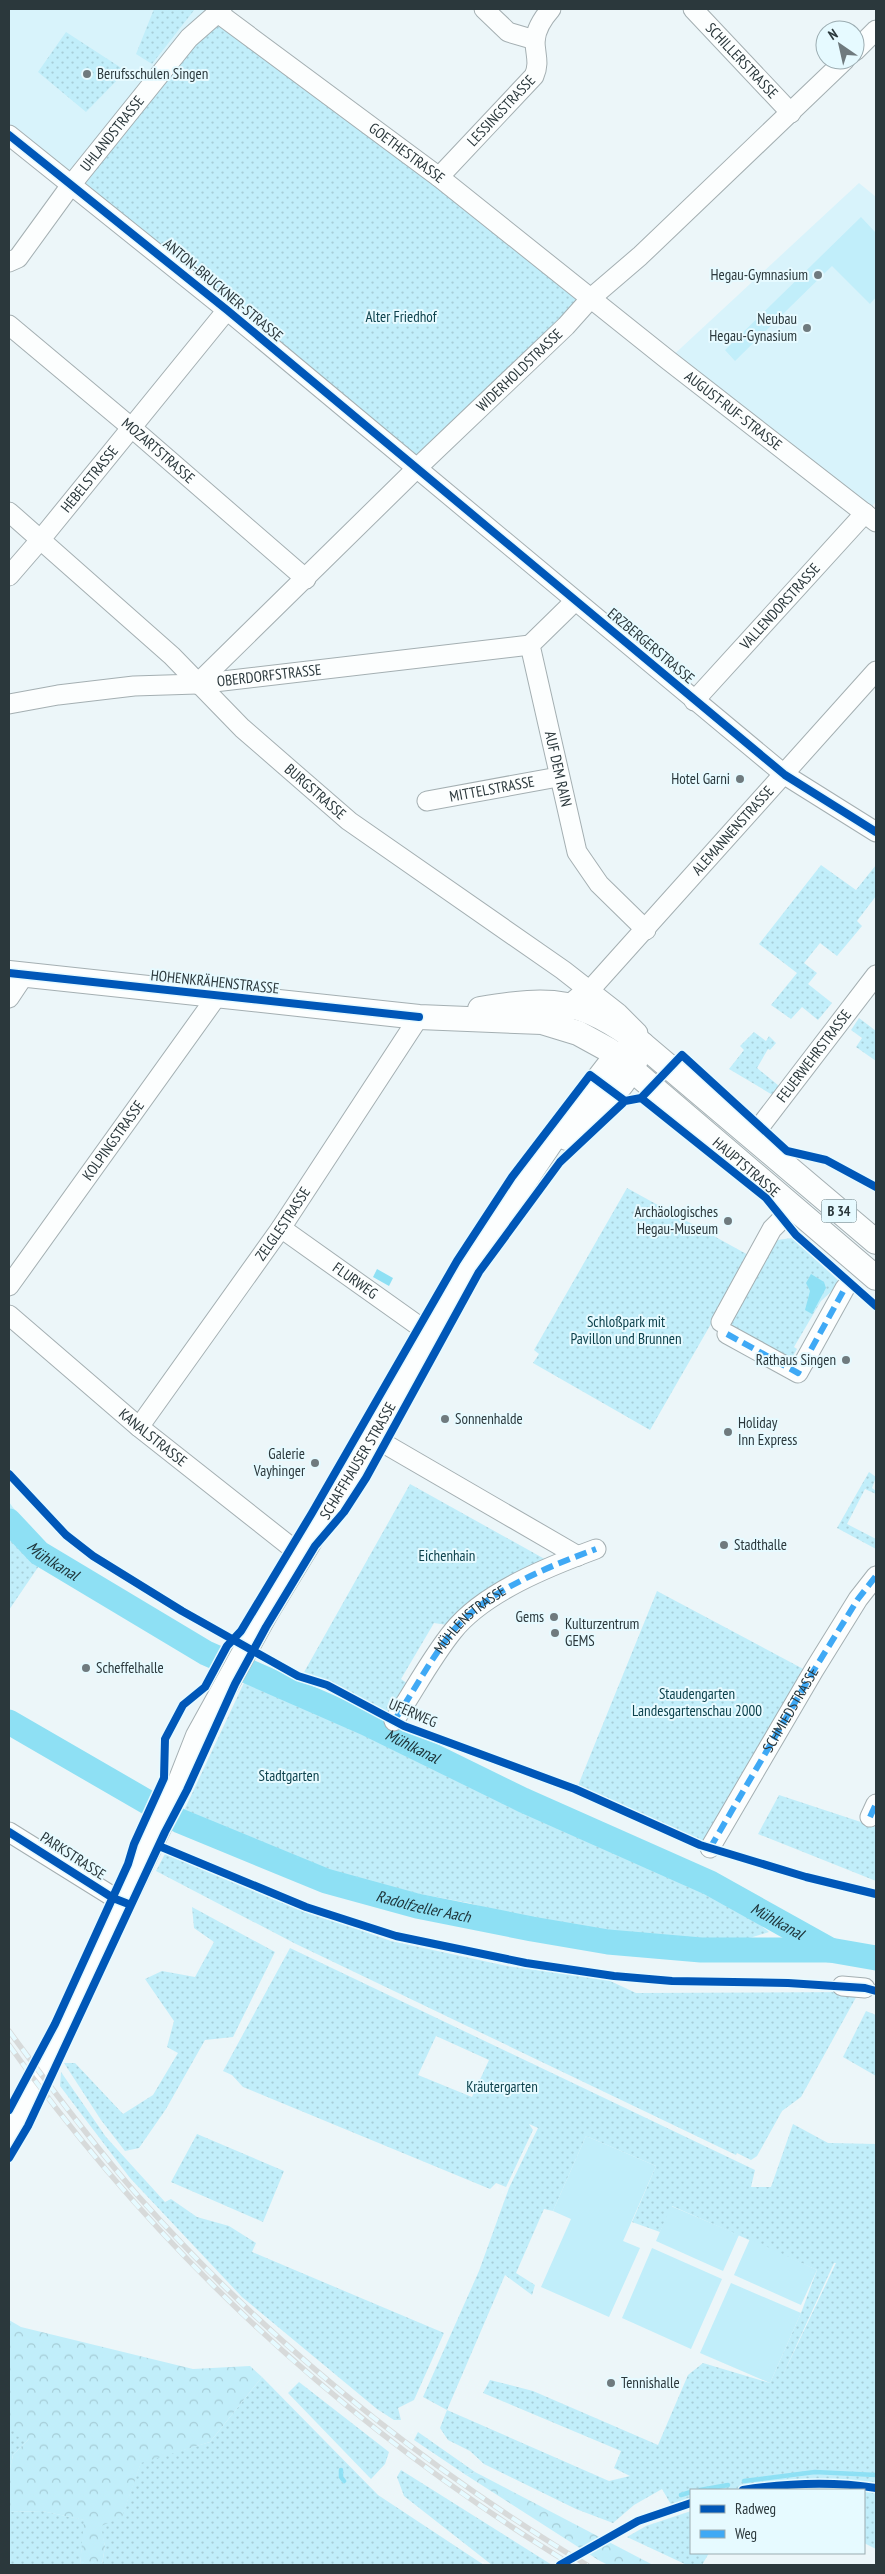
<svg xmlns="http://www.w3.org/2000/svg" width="885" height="2574" font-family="'PT Sans Narrow',sans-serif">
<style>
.built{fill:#d8f3fb}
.green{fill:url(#green-dots);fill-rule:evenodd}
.forest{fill:url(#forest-crowns)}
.pitch{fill:#c1eefa}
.water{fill:#8ee0f4}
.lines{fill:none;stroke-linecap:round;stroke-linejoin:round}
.stream{stroke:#8ee0f4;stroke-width:4.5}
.river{stroke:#8ee0f4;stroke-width:25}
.minor-casing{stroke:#a4afb2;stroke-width:21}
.major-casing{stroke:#a4afb2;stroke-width:26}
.minor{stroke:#fcfefe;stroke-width:19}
.major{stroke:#fcfefe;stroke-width:24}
.rail-casing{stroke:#d7dada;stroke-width:5.5}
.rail{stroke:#e6faff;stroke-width:4;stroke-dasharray:11;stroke-linecap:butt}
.quiet{stroke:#3fa9f5;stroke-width:6;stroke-dasharray:12 6;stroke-linecap:butt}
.cycleway-casing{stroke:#e6faff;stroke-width:11}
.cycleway{stroke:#0057b8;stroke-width:8}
.poi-dot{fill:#6f7a7e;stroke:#e6faff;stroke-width:2}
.labels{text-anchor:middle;stroke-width:4;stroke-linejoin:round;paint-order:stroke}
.shield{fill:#e6faff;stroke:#637276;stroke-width:1}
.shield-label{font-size:14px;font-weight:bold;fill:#2b383c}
.street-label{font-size:15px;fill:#2b383c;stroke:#e6faff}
.poi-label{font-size:15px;fill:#2b383c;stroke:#e6faff;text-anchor:start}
.park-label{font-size:15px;fill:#0d424d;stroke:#e6faff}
.water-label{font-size:16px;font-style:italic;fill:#1d3237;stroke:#e6faff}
</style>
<defs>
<pattern id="green-dots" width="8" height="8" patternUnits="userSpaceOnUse" patternTransform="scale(1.25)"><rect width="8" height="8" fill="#c1eefa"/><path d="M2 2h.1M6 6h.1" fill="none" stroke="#a6cdd7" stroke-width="1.8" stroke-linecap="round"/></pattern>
<pattern id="forest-crowns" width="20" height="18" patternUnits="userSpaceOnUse" patternTransform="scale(1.25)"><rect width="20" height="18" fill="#c1eefa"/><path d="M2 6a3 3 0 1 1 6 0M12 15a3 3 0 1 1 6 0" fill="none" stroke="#a6cdd7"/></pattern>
</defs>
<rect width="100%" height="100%" fill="#ecf6f9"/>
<path class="built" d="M9 9H222L71 185 9 135Z
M859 183 876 197V502L865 513 668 360Z"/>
<path class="green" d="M154 9H195L152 64 136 54Z
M218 13 591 298 417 468 71 185Z
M66 32 126 71 86 112 38 72Z
M821 865 856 890 876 865V896L857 921 862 926 837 956 820 943 804 963 817 973 808 984 832 1003 818 1020 802 1007 791 1019 771 1005 797 973 759 944Z
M859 1018 876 1031V1061L856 1047 862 1038 851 1030Z
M754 1032 766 1041 769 1036 776 1043 770 1050 768 1049 757 1068 784 1090 776 1097 729 1069 744 1050 740 1046Z
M627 1188 750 1256 650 1430 533 1363 539 1354 534 1350Z
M792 1238 838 1280 832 1291 821 1301 794 1347 797 1349 789 1363 734 1332 731 1320 777 1240Z
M869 1472 876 1477 872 1488 876 1491V1494L865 1489 847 1524 876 1539V1549L837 1528Z
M410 1484 550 1562 454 1626 434 1623 401 1679 411 1686 392 1718 303 1674Z
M9 1502 47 1554 9 1610Z
M657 1591 807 1671 707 1849 577 1788Z
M250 1670 523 1802 709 1884 769 1932 695 1955 525 1919 469 1903 327 1877 181 1817Z
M779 1795 876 1827V1881L758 1834Z
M166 1852 301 1909 391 1941 507 1966 606 1979 636 1993 859 1992 801 2097 782 2111 757 2156 751 2160 737 2153 736 2155 296 1944 156 1871Z
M192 1907 275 1952 233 2037 205 2040 166 2109 139 2148 125 2151 101 2120 64 2063H75L123 2114 153 2095 178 2053 167 2047 174 2021 145 1979 162 1971 195 1977 214 1942 194 1928Z
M290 1948 755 2170 751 2187H771L793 2124 828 2143 876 2144V2549L864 2543V2490H691V2503L673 2508 662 2489 634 2505 613 2523 576 2509 484 2464 470 2451 448 2440 440 2428 447 2410 423 2397 479 2271 509 2188 538 2128 529 2124 533 2130 506 2187 496 2183 490 2189 243 2087 232 2075 223 2071ZM436 2036 489 2060 472 2097 418 2075ZM586 2136 656 2166 632 2222 660 2232 672 2206 817 2270 801 2313 770 2383 703 2363 688 2375 658 2445 533 2391 490 2380 483 2393 621 2451 614 2468 630 2476 609 2481 447 2410 505 2275 532 2295 535 2285 516 2273 544 2209 553 2211ZM834 2263H836L782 2377Z
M866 2011 876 2015V2076L843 2057Z
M61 2072 106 2137 165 2202 171 2199 197 2217 229 2226 256 2243 252 2252 444 2333 414 2400 398 2408 401 2420H394L377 2409 242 2297 130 2178 60 2086Z
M197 2134 284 2171 263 2222 171 2182Z
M262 2377 378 2495 484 2565H102L105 2546 100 2526 122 2516 141 2462 210 2442Z
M299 2382 389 2452 385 2464 371 2479 288 2393Z
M9 2424H13L29 2439 13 2455 9 2473Z
M418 2432 475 2472 466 2475 414 2440Z
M401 2470 552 2565H492L404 2496 397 2477Z
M42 2511 85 2520 80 2565H9V2512Z
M691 2511V2553H709L702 2565H687L627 2537 646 2526Z"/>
<path class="forest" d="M9 2320 21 2327 193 2369 250 2366 262 2377 210 2442 141 2463 122 2517 101 2526 105 2546 102 2565H80L84 2520 42 2511 9 2512V2473L13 2455 29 2439 16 2436 13 2424H9Z
M475 2472 653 2565H608L600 2561 466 2475Z"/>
<path class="pitch" d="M861 217 876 233V297L870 304 832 266 735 361 725 350Z
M586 2136 656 2166 623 2241 640 2248 609 2317 541 2287 571 2219 553 2211Z
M671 2206 739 2235 723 2271 656 2241Z
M750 2239 817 2270 801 2305 734 2275Z
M652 2248 722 2279 691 2349 622 2318Z
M731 2283 801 2313 770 2383 700 2353Z"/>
<path class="water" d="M377 1269 393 1278 389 1286 373 1277Z
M811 1274 824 1282 826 1288 812 1314 805 1310 810 1291 806 1283Z"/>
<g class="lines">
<path class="stream" d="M341 2470V2477L344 2481
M744 2481 815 2472 876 2475
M700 2490 728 2485
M681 2495 691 2492"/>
<g class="river">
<path id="s1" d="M9 1521 39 1553 206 1653 366 1723 523 1800 710 1883 830 1950"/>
<path id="s2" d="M9 1722 180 1821 326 1881 417 1906 532 1929 608 1942 701 1950H830L876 1958"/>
</g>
<defs>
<g id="minor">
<path d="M484 9 508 32 535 40"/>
<path id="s3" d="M693 9 791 113"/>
<path id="s4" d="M218 13 439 177 668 360 876 522"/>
<path d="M855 51 876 30"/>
<path d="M9 135 227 310 785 775 876 832"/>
<path id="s5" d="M439 177 534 76C540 63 535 54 535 41 536 28 543 18 551 9"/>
<path id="s6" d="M9 262 18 258 71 185 189 38 222 9"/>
<path id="s7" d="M9 325 132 428 306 579"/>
<path id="s8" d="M9 512 172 656 242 728 349 821 563 970 618 1013 638 1033"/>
<path id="s9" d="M9 576 41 539 227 310"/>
<path id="s10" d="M575 601 530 645 577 852 599 884 646 930"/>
<path id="s11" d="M197 684 417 468 566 326 591 298 640 256 845 60"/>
<path id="s12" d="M694 701 865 513"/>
<path id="s13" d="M9 704 58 695 134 686 197 684 530 645"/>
<path id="s14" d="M427 801 558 777"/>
<path id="s15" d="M590 990 876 671"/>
<path d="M9 998 25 974"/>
<path id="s16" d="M752 1137 876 975"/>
<path id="s17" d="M281 1228 430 1334"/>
<path id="s18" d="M9 1286 217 996"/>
<path id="s19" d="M9 1315 139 1427 301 1555"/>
<path d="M721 1322 772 1229 794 1207"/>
<path d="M727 1334 798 1373 845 1288"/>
<path id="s20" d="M139 1427 281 1228 419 1017"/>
<path d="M373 1437 578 1556"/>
<path id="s21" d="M394 1721C414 1691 431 1658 453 1631 484 1592 550 1566 596 1549"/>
<path d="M870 1817 876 1804"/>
<path d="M9 1832 123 1903"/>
<path d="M710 1848 814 1670 858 1599 876 1576"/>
<path d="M842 1986 865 1988"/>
</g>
<g id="major">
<path id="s22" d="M9 973 419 1017 542 1022 578 1033 609 1050 876 1278"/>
<path d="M480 1009C554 997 580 998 642 1044L876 1242"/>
<path d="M562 1014 590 990"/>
<path d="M567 1138C593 1114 626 1089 638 1055"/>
<path id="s23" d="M9 2136 63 2029 176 1792 198 1736 266 1613 373 1437 469 1266 508 1206 561 1127 616 1056 642 1044"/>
</g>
</defs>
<use href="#minor" class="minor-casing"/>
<use href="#major" class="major-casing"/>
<use href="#minor" class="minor"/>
<use href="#major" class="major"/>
<defs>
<path id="rail" d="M9 2031C51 2088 93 2144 139 2197 269 2343 421 2465 587 2565
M9 2045C161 2258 349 2429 572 2565"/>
</defs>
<use href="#rail" class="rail-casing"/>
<use href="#rail" class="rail"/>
<g class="quiet">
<path d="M727 1334 798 1373 845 1288"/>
<path d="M394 1721C414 1691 431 1658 453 1631 484 1592 550 1566 596 1549"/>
<path d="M870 1817 876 1804"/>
<path id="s24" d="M710 1848 814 1670 858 1599 876 1576"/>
</g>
<defs>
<path id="cycleway" d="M9 135 227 310 785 775 876 832
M9 973 419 1017
M641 1098 766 1198 796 1235 876 1306
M9 1474 66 1535 93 1556 182 1611 298 1676 327 1685 404 1726 575 1789 700 1845 806 1877 876 1894
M9 1832 113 1898 131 1905
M159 1846 306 1907 396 1936 526 1963 614 1976 672 1981 788 1983 865 1988 876 1991
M9 2110 55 2024 128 1864 134 1844 164 1778 165 1739 183 1705 205 1687 227 1646 241 1631 312 1513 457 1261 512 1177 590 1075 625 1101
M9 2158 28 2126 165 1832 187 1790 235 1684 266 1627 315 1546 344 1512 366 1478 479 1272 560 1162 625 1101 641 1098 682 1055 787 1151 826 1160 876 1187
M743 2490C788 2483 831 2481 876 2488
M560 2565 638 2521 691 2503"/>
</defs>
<use href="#cycleway" class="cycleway-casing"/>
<use href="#cycleway" class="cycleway"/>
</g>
<g class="poi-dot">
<circle cx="87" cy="74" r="5"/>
<circle cx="818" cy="275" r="5"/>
<circle cx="807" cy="328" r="5"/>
<circle cx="740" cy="779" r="5"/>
<circle cx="728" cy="1221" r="5"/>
<circle cx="846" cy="1360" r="5"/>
<circle cx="445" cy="1419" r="5"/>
<circle cx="728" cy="1432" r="5"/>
<circle cx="315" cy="1463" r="5"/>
<circle cx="724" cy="1545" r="5"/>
<circle cx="554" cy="1617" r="5"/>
<circle cx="555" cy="1633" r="5"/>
<circle cx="86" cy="1668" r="5"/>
<circle cx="611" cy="2383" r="5"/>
</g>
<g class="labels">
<rect class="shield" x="821.5" y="1199.5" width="35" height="23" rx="4"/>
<g class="shield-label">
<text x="839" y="1216">B 34</text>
</g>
<g class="street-label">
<text dy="5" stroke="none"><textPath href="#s3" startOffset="71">SCHILLERSTRASSE</textPath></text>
<text dy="5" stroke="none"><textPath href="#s5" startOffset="91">LESSINGSTRASSE</textPath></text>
<text dy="5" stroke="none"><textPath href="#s6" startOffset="166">UHLANDSTRASSE</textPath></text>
<text dy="5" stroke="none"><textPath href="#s4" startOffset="235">GOETHESTRASSE</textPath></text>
<text transform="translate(223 290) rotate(40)" y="5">ANTON-BRUCKNER-STRASSE</text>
<text dy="5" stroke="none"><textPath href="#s11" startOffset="450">WIDERHOLDSTRASSE</textPath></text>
<text dy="5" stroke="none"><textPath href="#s4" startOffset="651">AUGUST-RUF-STRASSE</textPath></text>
<text dy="5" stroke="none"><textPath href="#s7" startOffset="195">MOZARTSTRASSE</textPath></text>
<text dy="5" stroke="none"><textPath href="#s9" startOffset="126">HEBELSTRASSE</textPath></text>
<text dy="5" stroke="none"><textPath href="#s12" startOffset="128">VALLENDORSTRASSE</textPath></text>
<text transform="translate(651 646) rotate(40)" y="5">ERZBERGERSTRASSE</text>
<text dy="5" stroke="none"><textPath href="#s13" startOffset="262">OBERDORFSTRASSE</textPath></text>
<text dy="5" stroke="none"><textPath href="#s10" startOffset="190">AUF DEM RAIN</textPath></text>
<text dy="5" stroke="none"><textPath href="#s14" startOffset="66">MITTELSTRASSE</textPath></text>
<text dy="5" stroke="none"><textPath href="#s8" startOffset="415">BURGSTRASSE</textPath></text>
<text dy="5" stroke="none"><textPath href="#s15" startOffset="214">ALEMANNENSTRASSE</textPath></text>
<text transform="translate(215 982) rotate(6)" y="5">HOHENKRÄHENSTRASSE</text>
<text dy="5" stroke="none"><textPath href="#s16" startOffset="102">FEUERWEHRSTRASSE</textPath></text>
<text dy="5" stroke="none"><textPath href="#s18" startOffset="179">KOLPINGSTRASSE</textPath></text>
<text dy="5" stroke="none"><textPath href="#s22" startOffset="789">HAUPTSTRASSE</textPath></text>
<text dy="5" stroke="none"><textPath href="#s20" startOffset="249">ZELGLESTRASSE</textPath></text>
<text dy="5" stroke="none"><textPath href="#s17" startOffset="91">FLURWEG</textPath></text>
<text dy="5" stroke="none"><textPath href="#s19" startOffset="189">KANALSTRASSE</textPath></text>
<text dy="5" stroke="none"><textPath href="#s23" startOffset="761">SCHAFFHAUSER STRASSE</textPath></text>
<text dy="5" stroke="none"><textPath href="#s21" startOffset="128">MÜHLENSTRASSE</textPath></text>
<text dy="5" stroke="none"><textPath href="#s24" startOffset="160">SCHMIEDSTRASSE</textPath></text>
<text transform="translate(413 1713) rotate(23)" y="5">UFERWEG</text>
<text transform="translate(73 1856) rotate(33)" y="5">PARKSTRASSE</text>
</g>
<g class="poi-label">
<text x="97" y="79">Berufsschulen Singen</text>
<text x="808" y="280" text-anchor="end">Hegau-Gymnasium</text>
<text x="797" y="324" text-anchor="end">Neubau<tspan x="797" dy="17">Hegau-Gynasium</tspan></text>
<text x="730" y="784" text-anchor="end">Hotel Garni</text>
<text x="718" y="1217" text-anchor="end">Archäologisches<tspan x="718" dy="17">Hegau-Museum</tspan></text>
<text x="836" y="1365" text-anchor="end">Rathaus Singen</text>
<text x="455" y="1424">Sonnenhalde</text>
<text x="738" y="1428">Holiday<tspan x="738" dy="17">Inn Express</tspan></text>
<text x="305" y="1459" text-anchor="end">Galerie<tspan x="305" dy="17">Vayhinger</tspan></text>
<text x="734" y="1550">Stadthalle</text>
<text x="544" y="1622" text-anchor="end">Gems</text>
<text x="565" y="1629">Kulturzentrum<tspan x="565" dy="17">GEMS</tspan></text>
<text x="96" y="1673">Scheffelhalle</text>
<text x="621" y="2388">Tennishalle</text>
</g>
<g class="park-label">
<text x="401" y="322">Alter Friedhof</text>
<text x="626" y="1327">Schloßpark mit<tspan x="626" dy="17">Pavillon und Brunnen</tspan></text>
<text x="447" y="1561">Eichenhain</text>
<text x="697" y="1699">Staudengarten<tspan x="697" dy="17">Landesgartenschau 2000</tspan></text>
<text x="289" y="1781">Stadtgarten</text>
<text x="502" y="2092">Kräutergarten</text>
</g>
<g class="water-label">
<text dy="6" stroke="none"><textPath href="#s1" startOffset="60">Mühlkanal</textPath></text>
<text dy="6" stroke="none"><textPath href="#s1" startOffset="465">Mühlkanal</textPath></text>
<text dy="6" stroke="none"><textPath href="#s2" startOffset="456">Radolfzeller Aach</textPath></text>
<text dy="6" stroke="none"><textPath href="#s1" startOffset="870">Mühlkanal</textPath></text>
</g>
</g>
<rect width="885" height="2574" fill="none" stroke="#2b383c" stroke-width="20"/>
<rect x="690" y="2489" width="175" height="65" fill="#e6faff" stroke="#9bacb1"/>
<rect x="700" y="2505" width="25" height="8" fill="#0057b8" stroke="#9bacb1"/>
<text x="735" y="2514" font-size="15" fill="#2b383c">Radweg</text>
<rect x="700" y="2530" width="25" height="8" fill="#3fa9f5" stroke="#9bacb1"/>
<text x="735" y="2539" font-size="15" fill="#2b383c">Weg</text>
<g transform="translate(840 45) rotate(326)"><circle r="24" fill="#e6faff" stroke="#9bacb1"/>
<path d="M0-4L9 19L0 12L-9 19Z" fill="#6f7a7e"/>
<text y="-8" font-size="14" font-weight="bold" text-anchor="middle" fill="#2b383c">N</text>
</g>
</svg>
